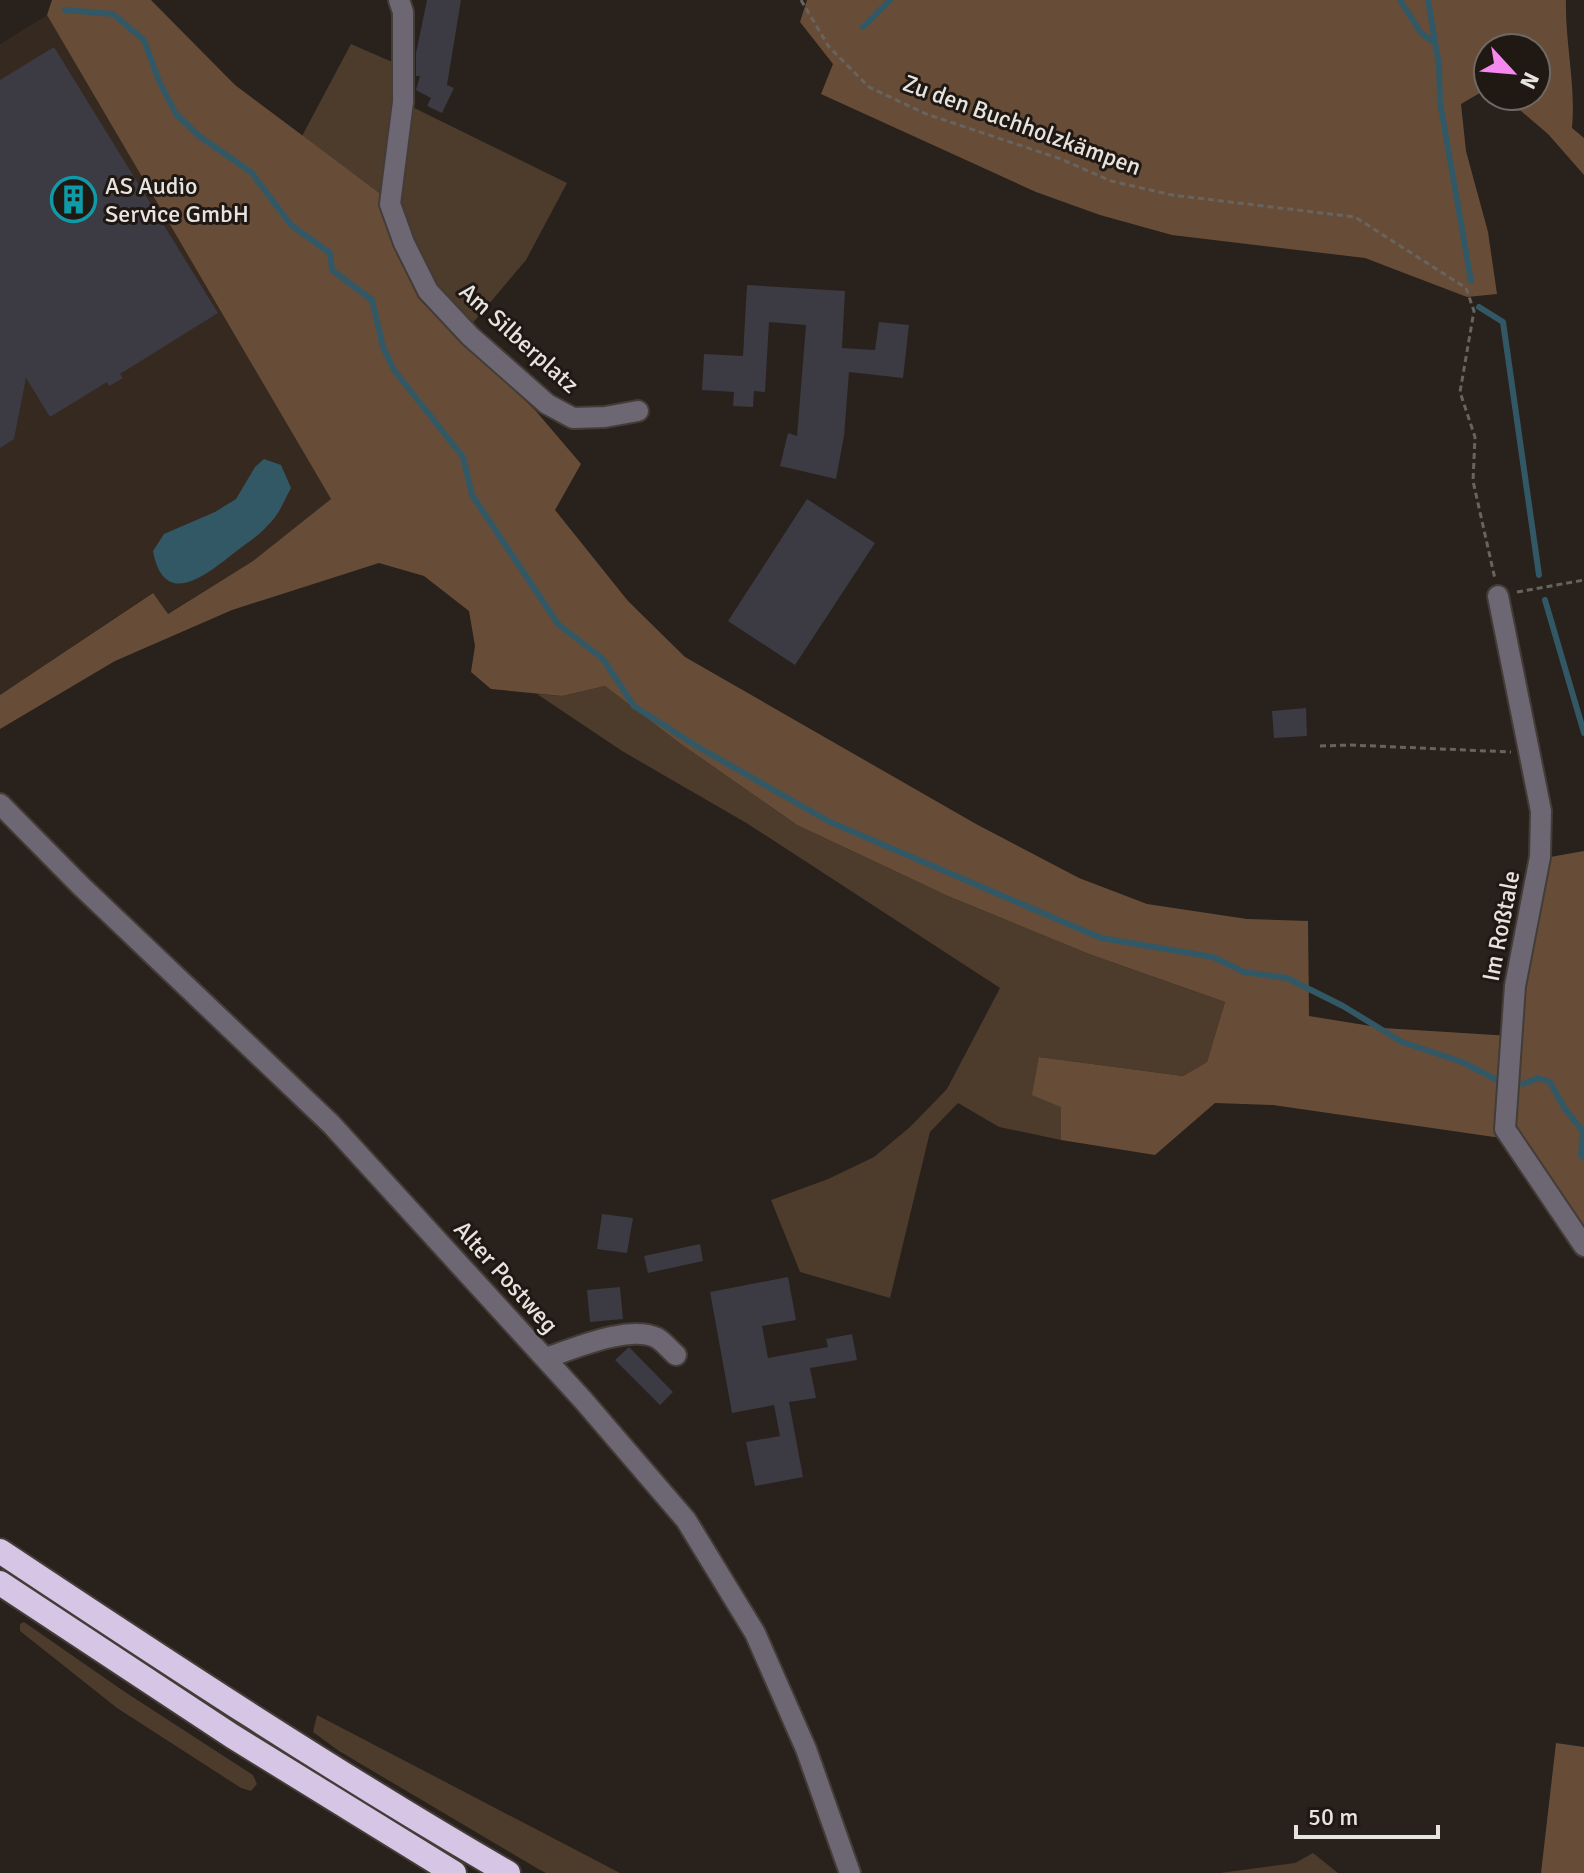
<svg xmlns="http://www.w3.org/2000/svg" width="1584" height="1873" font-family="Signika,sans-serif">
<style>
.built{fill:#352920}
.green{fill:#4d3b2c}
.forest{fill:#674d38}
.water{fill:#335865}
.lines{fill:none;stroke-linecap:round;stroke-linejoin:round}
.stream{stroke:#335865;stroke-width:6}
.building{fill:#3c3a43}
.minor-casing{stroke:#433c37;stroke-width:24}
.highway-casing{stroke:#433c37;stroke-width:28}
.path{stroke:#69635e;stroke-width:3;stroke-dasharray:6 4;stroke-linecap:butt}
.minor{stroke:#6d6673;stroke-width:20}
.highway{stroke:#d6c5e5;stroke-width:24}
.labels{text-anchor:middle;stroke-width:6;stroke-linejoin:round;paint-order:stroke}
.street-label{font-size:24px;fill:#e7e3df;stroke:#1f1813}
.poi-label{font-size:24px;fill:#e7e3df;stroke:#1f1813;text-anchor:start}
</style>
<rect width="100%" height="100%" fill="#28211c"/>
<path class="built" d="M47 15 331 499 253 561 167 614 152 593 0 695V44Z"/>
<path class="green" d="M351 44 397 64 398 100 567 183 526 260 460 338 418 298 394 245 382 195 302 136Z
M605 686 678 742 797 825 948 896 1089 954 1225 1002 1207 1062 1183 1076 1039 1057 1061 1106V1140L999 1127 958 1103 930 1132 890 1298 800 1272 771 1200 828 1179 874 1157 910 1127 947 1089 1000 988 748 824 622 751 537 694 562 696Z
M24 1622 125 1692 253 1775 257 1784 251 1791 241 1788 117 1708 20 1631V1624Z
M317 1715 620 1873H546L540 1870 339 1751 313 1732Z
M1313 1853 1338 1873H1220L1295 1863Z"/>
<path class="forest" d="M52 0H151L235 85 382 195 394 245 418 298 535 410 581 464 555 510 628 601 685 657 976 824 1079 878 1147 904 1247 919 1308 921 1309 1016 1383 1028 1511 1036 1539 859 1584 851V1252L1508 1139 1273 1105 1215 1103 1155 1155 1061 1140V1107L1032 1095 1039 1057 1183 1076 1207 1062 1225 1002 1089 954 948 896 797 825 678 742 605 686 562 696 491 689 471 672 475 646 469 611 424 576 379 563 232 610 115 661 0 729V695L153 593 168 614 253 561 331 499 47 15Z
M807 0H1566C1565 43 1576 85 1572 128L1584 138V175L1548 134 1521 111 1496 96H1536V48H1488V91L1485 90 1461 104 1466 151 1488 232 1497 294 1467 297 1365 258 1172 235 1100 215 1036 192 821 94 833 64 800 22Z
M1556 1743 1584 1747V1873H1541Z"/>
<path class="water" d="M264 459 281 465 291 488C284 501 279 515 268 525 259 536 245 544 234 553 206 575 164 610 153 551L164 534 215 512 236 499 255 467Z"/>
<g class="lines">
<path class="stream" d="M1400 0 1421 33 1435 43
M1428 0 1439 65 1440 102 1471 281
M65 10 113 14 144 40 159 81 176 114 199 136 251 172 291 225 330 253 332 270 372 300 383 347 394 370 463 457 472 495 558 624 603 659 634 706 698 747 830 822 1101 938 1213 957 1244 972 1287 978 1343 1006 1402 1042 1462 1062 1497 1080
M863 27 890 0
M1479 307 1503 322 1539 575
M1545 600 1584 733
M1523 1084 1538 1078 1550 1082 1565 1109 1583 1131 1581 1155 1584 1158"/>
</g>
<path class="building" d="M427 0H461L447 85 454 88 442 113 427 106 431 98 416 90 420 76H416V53Z
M54 47 218 313 120 374 123 378 109 386 107 382 50 417 26 378 14 439 0 448V80Z
M747 285 845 291 842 348 875 350 879 322 909 325 903 378 849 372 844 436 836 479 780 466 788 433 797 436 806 325 769 322 765 392 754 391 753 407 733 406 734 392 702 390 704 354 743 356Z
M807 499 875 543 795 665 728 621Z
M1306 708 1307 736 1274 738 1272 711Z
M602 1214 633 1218 627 1253 597 1249Z
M700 1244 703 1261 648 1273 644 1256Z
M788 1277 796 1320 762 1326 768 1358 828 1347 826 1339 852 1334 857 1360 810 1368 816 1398 789 1402 803 1477 755 1486 746 1442 780 1436 774 1405 732 1413 710 1292Z
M620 1287 623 1319 590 1322 587 1290Z
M629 1347 673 1392 660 1405 615 1360Z"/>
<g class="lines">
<defs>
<path id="minor" d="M399 0 403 12V102L390 204 404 243 428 291 470 336 547 404 573 418 605 417 638 411
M1498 596 1541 811 1540 857 1515 986 1505 1129 1584 1246
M0 804 80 885 331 1124 583 1400 686 1520 755 1633 806 1749 850 1873
M546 1358C573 1349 630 1324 657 1338 664 1342 670 1350 676 1355"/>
<path id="highway" d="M0 1551C167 1662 334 1772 508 1873
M0 1583 232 1736 454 1873"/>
</defs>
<use href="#minor" class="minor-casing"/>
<use href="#highway" class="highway-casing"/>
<path class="path" d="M801 0 829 47 869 87 926 114 1061 159 1111 181 1172 195 1355 217 1466 288 1474 311 1460 392 1475 437 1473 481 1495 579
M1517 592 1584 580
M1320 746 1351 745 1511 752"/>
<use href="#minor" class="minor"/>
<use href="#highway" class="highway"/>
</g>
<defs>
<symbol id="building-ring" viewBox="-11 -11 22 22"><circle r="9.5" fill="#1f1813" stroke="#0f9aa8" stroke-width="1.5"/><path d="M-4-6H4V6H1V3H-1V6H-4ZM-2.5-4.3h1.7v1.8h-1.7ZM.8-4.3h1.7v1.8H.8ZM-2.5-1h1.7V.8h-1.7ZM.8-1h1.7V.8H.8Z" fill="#0f9aa8"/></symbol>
</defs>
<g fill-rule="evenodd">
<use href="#building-ring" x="48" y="174" width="51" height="51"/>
</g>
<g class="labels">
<g class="street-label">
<text transform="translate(1022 125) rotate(20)" y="8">Zu den Buchholzkämpen</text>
<text transform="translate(519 338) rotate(42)" y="8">Am Silberplatz</text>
<text transform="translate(1501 926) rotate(-79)" y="8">Im Roßtale</text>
<text transform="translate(506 1277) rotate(48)" y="8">Alter Postweg</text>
</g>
<g class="poi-label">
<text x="105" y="194">AS Audio<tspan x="105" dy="28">Service GmbH</tspan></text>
</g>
</g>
<g transform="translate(1512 72) rotate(116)"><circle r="38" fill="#1f1813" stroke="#6f6965" stroke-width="2"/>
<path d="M0-6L14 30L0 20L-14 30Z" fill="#f589ef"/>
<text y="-12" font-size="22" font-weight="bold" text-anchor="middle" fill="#e7e3df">N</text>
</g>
<path d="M1296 1825v12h142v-12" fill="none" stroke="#e7e3df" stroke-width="4"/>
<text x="1308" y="1825" font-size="24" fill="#e7e3df" stroke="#1f1813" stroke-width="6" paint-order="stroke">50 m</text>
</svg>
